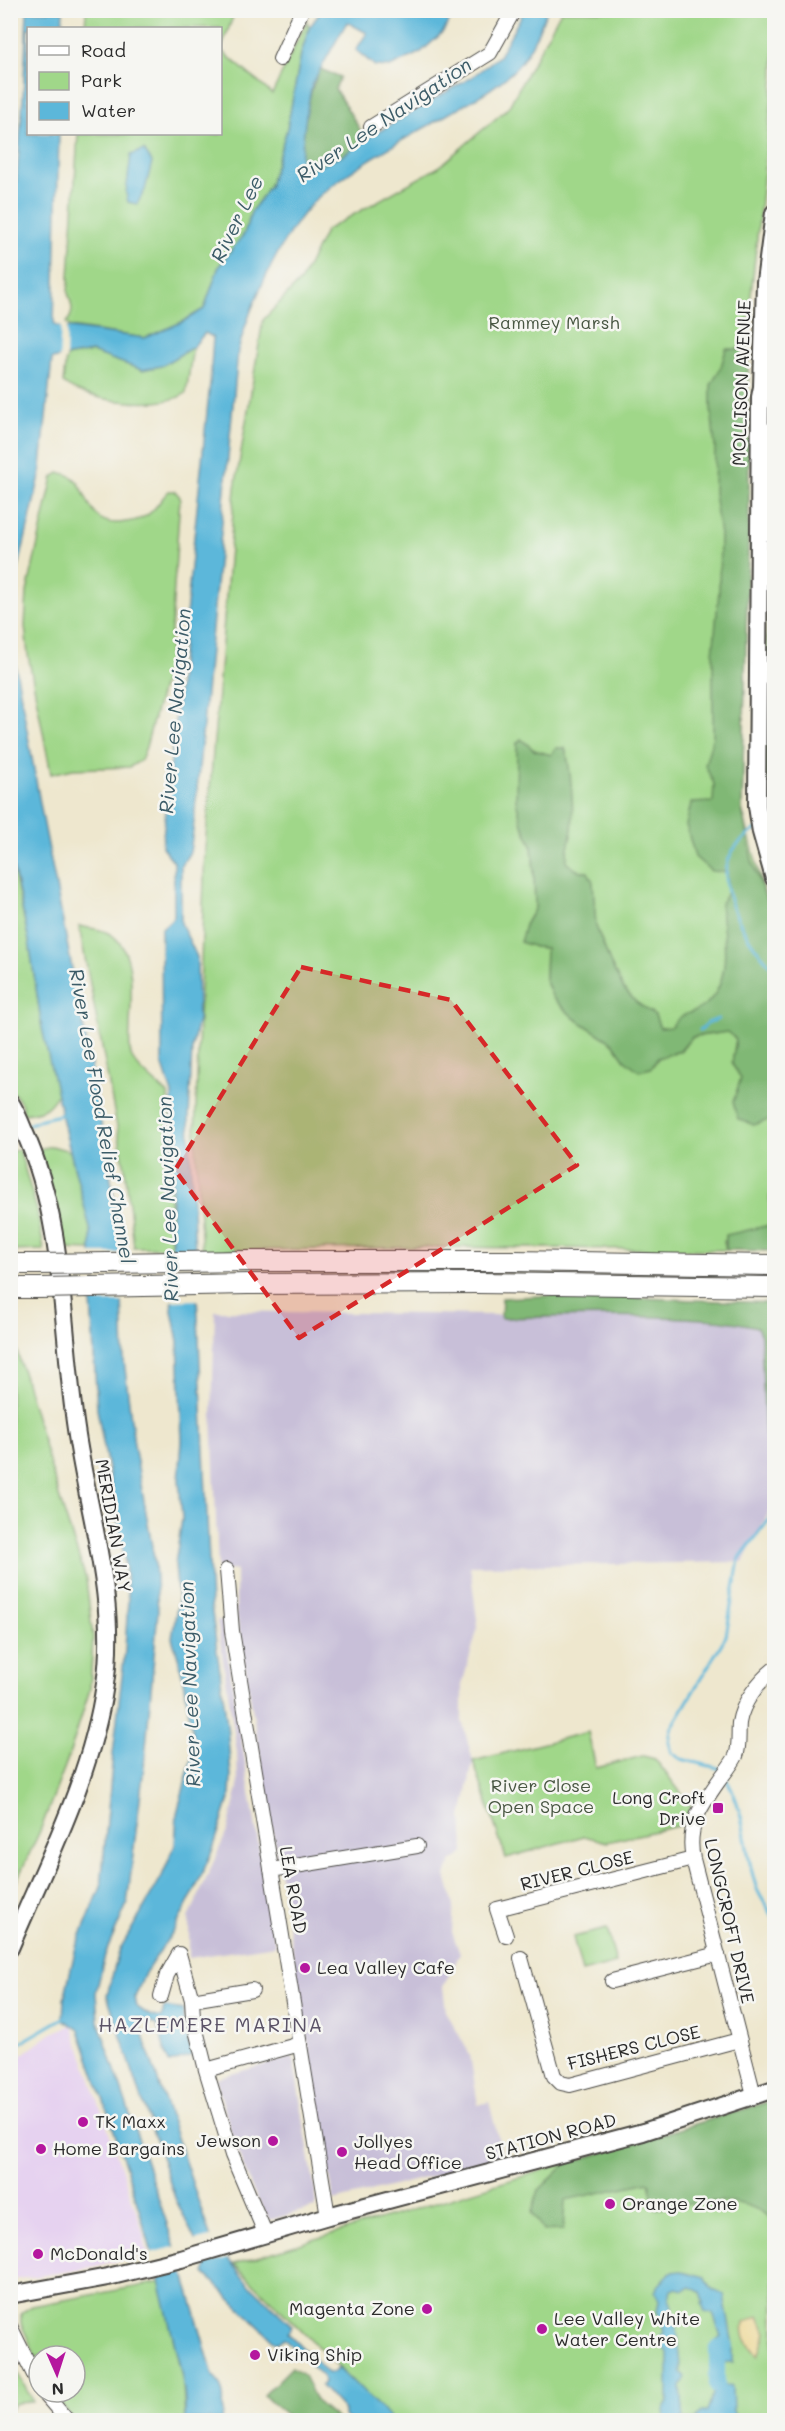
<svg xmlns="http://www.w3.org/2000/svg" width="785" height="2431" font-family="Mali,sans-serif">
<style>
.built{fill:#e6d2f0}
.industrial{fill:#c8bfd8}
.green{fill:#a0d789;stroke:#66815a;stroke-width:1.5}
.forest{fill:#80b875;stroke:#567250;stroke-width:1.5}
.sand{fill:#eeda9e;stroke:#8c8264;stroke-width:1.5}
.water{fill:#5cb7da;stroke:#447182;stroke-width:1.5}
.pier{fill:#eee7ce}
.lines{fill:none;stroke-linecap:round;stroke-linejoin:round}
.stream{stroke:#5cb7da;stroke-width:3}
.river{stroke:#5cb7da;stroke-width:16}
.minor-casing{stroke:#484743;stroke-width:16}
.major-casing{stroke:#484743;stroke-width:20}
.highway-casing{stroke:#484743;stroke-width:22}
.minor{stroke:#fff;stroke-width:14}
.major{stroke:#fff;stroke-width:16}
.highway{stroke:#fff;stroke-width:20}
.highway-bridge-casing{stroke:#484743;stroke-width:22;stroke-linecap:butt}
.highway-bridge{stroke:#fff;stroke-width:20}
.marked{fill:#d62828;fill-opacity:0.2;stroke:#d62828;stroke-width:4.5;stroke-dasharray:12 8;stroke-linejoin:round}
.poi-dot{fill:#b5179e;stroke:#f6f6f2;stroke-width:2}
.labels{text-anchor:middle;stroke-width:5;stroke-linejoin:round;paint-order:stroke}
.park-label{font-size:18px;fill:#485642;stroke:#f6f6f2}
.street-label{font-size:18px;fill:#2b2b2b;stroke:#f6f6f2}
.poi-label{font-size:18px;fill:#2b2b2b;stroke:#f6f6f2;text-anchor:start}
.water-label{font-size:20px;font-style:italic;fill:#3c5c68;stroke:#f6f6f2}
.neighbourhood-label{font-size:20px;letter-spacing:1.5px;fill:#5b5367;stroke:#f6f6f2}
</style>
<rect width="100%" height="100%" fill="#f6f6f2"/>
<filter id="ink" filterUnits="userSpaceOnUse"><feTurbulence type="fractalNoise" baseFrequency=".0167" numOctaves="2"/><feDisplacementMap in="SourceGraphic" scale="12" xChannelSelector="R" yChannelSelector="G"/><feConvolveMatrix kernelMatrix="1 2 1 2 8 2 1 2 1" color-interpolation-filters="sRGB"/></filter>
<filter id="wash" filterUnits="userSpaceOnUse"><feTurbulence type="fractalNoise" baseFrequency=".008" numOctaves="4" result="noise"/><feDisplacementMap in="SourceGraphic" scale="24" xChannelSelector="R" yChannelSelector="G"/><feGaussianBlur stdDeviation="1.35" result="paint"/><feColorMatrix in="noise" values="0 0 0 0 0 0 0 0 0 0 0 0 0 0 0 0 0 1.4 0 .05"/><feComposite in="paint" operator="in"/></filter>
<g filter="url(#wash)">
<rect width="100%" height="100%" fill="#eee7ce"/>
<path class="built" d="M72 2025 140 2222 148 2254 78 2270 11 2280V2063L52 2033Z"/>
<path class="industrial" d="M215 1311 774 1319V1502L743 1562 470 1566 478 1627 462 1685V1721L473 1761 462 1817 464 1853 451 1862 446 1875 454 1905 452 1932 460 1954 443 1987 446 2011 470 2055 478 2105 489 2102 503 2158 334 2201 236 1611V1570L218 1571 212 1415Z
M217 1620 222 1621 275 1945 189 1958V1918L228 1829 238 1787 237 1752Z
M293 2057 317 2203 315 2207 270 2220 253 2191 232 2136 216 2078Z"/>
<path class="green" d="M86 11H235L221 50 272 94 307 21 309 28 301 54 287 129 269 187 251 212 244 234 219 266 204 309 182 322 145 338 71 327 66 323C75 313 72 305 68 293L78 134H220V28H85Z
M561 11H774V76L748 324 749 506 742 809 765 896 774 913 733 1010 628 1047 563 858 551 755 534 750 521 739 517 743 522 824 532 845 534 871 535 908 525 925 534 947 546 948 545 979 553 998 574 1018 613 1043 625 1060 651 1068 658 1058 680 1051 692 1037 727 1032 736 1039 732 1064 741 1078 734 1102 766 1121 774 1118V1192L770 1197V1210L773 1220 770 1225 724 1241 726 1250 436 1247 202 1251 195 1137 205 849 235 488 263 320 301 280 326 230 439 167 508 108Z
M193 347 186 393C163 411 85 401 63 383L66 357 92 352 142 370 161 366Z
M59 473C95 474 77 531 126 522 135 521 144 519 151 512 158 506 162 497 169 491H175L180 497 169 661 146 747 141 760 130 767 73 769 51 774 28 655 25 626 27 592 53 477Z
M10 856 29 941 42 1028 58 1093C49 1109 43 1112 24 1114L21 1103 11 1089Z
M79 926C87 928 98 928 106 932 138 946 131 997 130 1025 130 1035 128 1049 132 1058 138 1070 158 1085 168 1094L171 1248 134 1247 125 1169Z
M52 1146 70 1151 91 1232V1250L62 1249 39 1149Z
M19 1149 37 1210 44 1250 11 1251V1152Z
M10 1327 61 1503 86 1579 93 1638 90 1689 69 1756 40 1831 11 1893Z
M588 1732 596 1768 643 1756 655 1759 691 1806 686 1824 607 1842 584 1836 506 1858 473 1761Z
M607 1929 616 1963 582 1972 573 1937Z
M774 2100V2420H392L234 2264Z
M161 2282 183 2382 185 2420H74L52 2392H75V2356H39V2363L21 2324V2313L32 2306Z
M10 2359 33 2402 16 2403 11 2409Z"/>
<path class="forest" d="M320 69 340 77 335 89 366 139 342 156 306 171 300 165C304 132 305 99 320 69Z
M726 349H739L748 353 749 506 742 809 752 861 765 896 774 913V1118L754 1125 738 1119 733 1102 741 1078 732 1064 736 1039 727 1032 692 1037 680 1051 658 1058 651 1068 639 1071 625 1060 613 1043 574 1018 553 998 545 979 546 948 535 947 520 942 525 925 535 908 534 871 532 845 522 824 516 800 517 743 521 739 534 750 551 755 556 748H565C571 768 574 809 572 830 570 843 566 847 567 863L577 870 588 872 593 882 596 926 610 962 623 988 636 1002 655 1015 660 1028 671 1027C685 1009 687 1017 702 1007 733 987 725 936 720 905L728 891 727 872 711 871 695 857 686 825 691 803 713 802 714 784 705 765 713 737V654L719 591 720 535 714 493 715 447 711 408V385L721 367Z
M774 468V863C759 798 764 734 766 668 767 601 769 534 774 468Z
M774 1192V1251L726 1250V1235L770 1225 773 1220 770 1210V1196Z
M562 1295 774 1303V1441L765 1435 761 1336 757 1327C725 1319 691 1318 657 1317 605 1315 554 1317 501 1318L502 1298Z
M774 2100V2221C740 2190 696 2204 655 2209L649 2182 565 2200 563 2230 543 2231 532 2213 538 2191 566 2164Z
M292 2367 304 2376 317 2402 338 2420H292C283 2411 272 2405 264 2395Z"/>
<path class="sand" d="M759 2316 766 2333 758 2356C749 2345 741 2337 744 2323Z"/>
<path class="water" d="M376 10 380 13 381 10 456 11 442 33 421 52 390 67 375 66 356 50 367 33 347 22 312 84 306 115 300 165 306 171 342 156 366 139 472 77 499 56 524 11H547C539 29 531 51 517 67 498 87 474 99 450 113 408 138 361 161 323 193 286 223 250 304 238 351L193 832 190 852 181 866V923L197 957 198 1019 192 1048 189 1119 211 1605 227 1724 231 1775 230 1796 213 1849 195 1890 174 1930 145 1973 135 1997 137 2007 151 2016 162 2018 164 2007 184 2010 183 2018 192 2056 169 2063 157 2025 137 2018 210 2236 244 2279 292 2326 288 2333 328 2373H333L338 2368 393 2420H348L344 2416V2411L321 2386 324 2382 323 2377 284 2339 276 2343 204 2273 207 2265 175 2198 107 1995 119 1951 162 1876 175 1845 177 1813 195 1746 180 1664 172 1638 178 1601 175 1564 182 1519 179 1480 182 1441 178 1341 172 1311V1094L162 1063 161 929 174 917V862L162 847 210 383 213 337 205 333 193 347 161 366 142 370 92 352 52 359 40 476 13 591 11 621 10 327 15 200 23 99 27 11H63L62 28H28V134H59L54 323 57 326 145 338 182 322 204 309 219 266 244 234 251 212 269 187 287 129 301 54 309 28 321 11Z
M144 150 152 162 145 190 137 204 128 202 126 193 131 155Z
M10 635 42 814 91 1066 120 1231 124 1360 134 1445 155 1563 158 1611 145 1758 127 1904 105 1955 96 1993 98 2020 185 2277 213 2375C226 2388 224 2404 222 2420H185C187 2387 177 2354 169 2322 147 2222 113 2127 79 2030L63 2019 64 1999 76 1947 101 1887 113 1754 125 1650 128 1600 125 1562 97 1409 91 1301V1232L66 1135 42 1028 29 941 11 856Z
M682 2271 705 2277 713 2290 724 2295 733 2345V2362L718 2363V2352L715 2351 714 2342 721 2336 713 2314 705 2312 702 2303H704L701 2292 691 2287 684 2290 676 2288 671 2290 669 2299C676 2312 681 2356 681 2373L686 2378 681 2387 684 2420H665V2408L668 2402V2352L659 2344 660 2336 664 2333 661 2318 657 2312 659 2301 655 2292C658 2282 667 2280 671 2272Z
M716 2386H732L733 2411 737 2420H699L696 2418 701 2412H707Z"/>
<path class="pier" d="M61 324H67L66 360 59 361Z
M198 1251 199 1300 169 1301 168 1252Z
M88 1253H124L125 1302H88Z
M214 2236 231 2258 203 2265 193 2241Z
M178 2246 186 2270 156 2278 150 2253Z"/>
<g class="lines">
<path class="stream" d="M765 821 774 814
M756 829C750 834 743 839 737 845 714 871 732 912 748 937 755 949 766 959 774 970
M700 1030 708 1023 718 1019
M28 1125 42 1119 65 1114
M721 1771 718 1768 681 1759 672 1753 669 1742 671 1729 726 1636 739 1559 774 1513
M726 1779C747 1812 744 1854 757 1889 761 1899 769 1909 774 1918
M10 2049 65 2017"/>
<path class="river" d="M717 2386V2351L719 2347H725"/>
</g>
</g>
<g filter="url(#ink)">
<g class="lines">
<defs>
<path id="minor" d="M280 59 302 10
M371 127 490 53 514 10
M227 1570 232 1631 328 2216
M271 1870 417 1846
M506 1936 497 1909 693 1859
M521 1958 554 2076 561 2083 570 2085 739 2040
M612 1981 718 1954
M252 1990 192 2000 193 2018 206 2070 232 2155 266 2235
M161 1996 167 1975 179 1954 192 2000
M206 2070 300 2044
M754 2095 693 1859C686 1826 701 1806 720 1779 726 1771 732 1764 736 1756 740 1746 738 1733 739 1723 742 1703 759 1681 774 1669
M10 2326 39 2385
M43 2392 67 2420"/>
<path id="major" d="M774 213 765 282 762 387 760 397 757 806 761 832 774 878
M765 533 770 509 774 429
M10 1102C16 1111 20 1121 24 1131 66 1223 61 1330 76 1429 88 1514 118 1598 105 1684 92 1776 46 1863 10 1948
M10 2295 108 2277 181 2259 328 2216 643 2132 774 2089"/>
<path id="highway" d="M248 1261H512L774 1265
M10 1264H38
M248 1284 477 1283 774 1287
M10 1288H39"/>
</defs>
<use href="#minor" class="minor-casing"/>
<use href="#major" class="major-casing"/>
<use href="#highway" class="highway-casing"/>
<use href="#minor" class="minor"/>
<use href="#major" class="major"/>
<use href="#highway" class="highway"/>
<defs>
<path id="highway-bridge" d="M38 1264 248 1261
M39 1288 248 1284"/>
</defs>
<use href="#highway-bridge" class="highway-bridge-casing"/>
<use href="#highway-bridge" class="highway-bridge"/>
</g>
</g>
<path class="marked" d="M301 967 451 1000 577 1165 299 1338 175 1170Z"/>
<g class="poi-dot">
<rect x="712" y="1802" width="12" height="12" rx="3"/>
<circle cx="305" cy="1968" r="6"/>
<circle cx="83" cy="2122" r="6"/>
<circle cx="273" cy="2141" r="6"/>
<circle cx="41" cy="2149" r="6"/>
<circle cx="342" cy="2152" r="6"/>
<circle cx="610" cy="2204" r="6"/>
<circle cx="38" cy="2254" r="6"/>
<circle cx="427" cy="2309" r="6"/>
<circle cx="542" cy="2329" r="6"/>
<circle cx="255" cy="2355" r="6"/>
</g>
<g class="labels">
<g class="park-label">
<text x="554" y="329">Rammey Marsh</text>
<text x="541" y="1792">River Close<tspan x="541" dy="21">Open Space</tspan></text>
</g>
<g class="street-label">
<text transform="translate(742 383) rotate(-88)" y="6">MOLLISON AVENUE</text>
<text transform="translate(113 1526) rotate(80)" y="6">MERIDIAN WAY</text>
<text transform="translate(577 1871) rotate(-14)" y="6">RIVER CLOSE</text>
<text transform="translate(293 1890) rotate(80)" y="6">LEA ROAD</text>
<text transform="translate(729 1921) rotate(77)" y="6">LONGCROFT DRIVE</text>
<text transform="translate(634 2048) rotate(-14)" y="6">FISHERS CLOSE</text>
<text transform="translate(551 2137) rotate(-15)" y="6">STATION ROAD</text>
</g>
<g class="poi-label">
<text x="706" y="1804" text-anchor="end">Long Croft<tspan x="706" dy="21">Drive</tspan></text>
<text x="317" y="1974">Lea Valley Cafe</text>
<text x="95" y="2128">TK Maxx</text>
<text x="261" y="2147" text-anchor="end">Jewson</text>
<text x="354" y="2148">Jollyes<tspan x="354" dy="21">Head Office</tspan></text>
<text x="53" y="2155">Home Bargains</text>
<text x="622" y="2210">Orange Zone</text>
<text x="50" y="2260">McDonald's</text>
<text x="415" y="2315" text-anchor="end">Magenta Zone</text>
<text x="554" y="2325">Lee Valley White<tspan x="554" dy="21">Water Centre</tspan></text>
<text x="267" y="2361">Viking Ship</text>
</g>
<g class="water-label">
<text transform="translate(384 120) rotate(-34)" y="7">River Lee Navigation</text>
<text transform="translate(237 219) rotate(-64)" y="7">River Lee</text>
<text transform="translate(175 711) rotate(-85)" y="7">River Lee Navigation</text>
<text transform="translate(102 1116) rotate(80)" y="7">River Lee Flood Relief Channel</text>
<text transform="translate(168 1199) rotate(-92)" y="7">River Lee Navigation</text>
<text transform="translate(190 1684) rotate(-92)" y="7">River Lee Navigation</text>
</g>
<g class="neighbourhood-label">
<text x="211" y="2032">HAZLEMERE MARINA</text>
</g>
</g>
<rect width="785" height="2431" fill="none" stroke="#f6f6f2" stroke-width="36"/>
<rect x="27" y="27" width="195" height="108" fill="#f6f6f2" stroke="#a5a5a2" stroke-width="1.5"/>
<rect x="39" y="46" width="30" height="9" fill="#ffffff" stroke="#a5a5a2" stroke-width="1.5"/>
<text x="81" y="57" font-size="18" fill="#2b2b2b">Road</text>
<rect x="39" y="72" width="30" height="18" fill="#a0d789" stroke="#a5a5a2" stroke-width="1.5"/>
<text x="81" y="87" font-size="18" fill="#2b2b2b">Park</text>
<rect x="39" y="102" width="30" height="18" fill="#5cb7da" stroke="#a5a5a2" stroke-width="1.5"/>
<text x="81" y="117" font-size="18" fill="#2b2b2b">Water</text>
<g transform="translate(57 2374) rotate(177)"><circle r="28" fill="#f6f6f2" stroke="#a5a5a2" stroke-width="1.5"/>
<path d="M0-4.5L10 22L0 15L-10 22Z" fill="#b5179e"/>
<text y="-9" font-size="16" font-weight="bold" text-anchor="middle" fill="#2b2b2b">N</text>
</g>
</svg>
